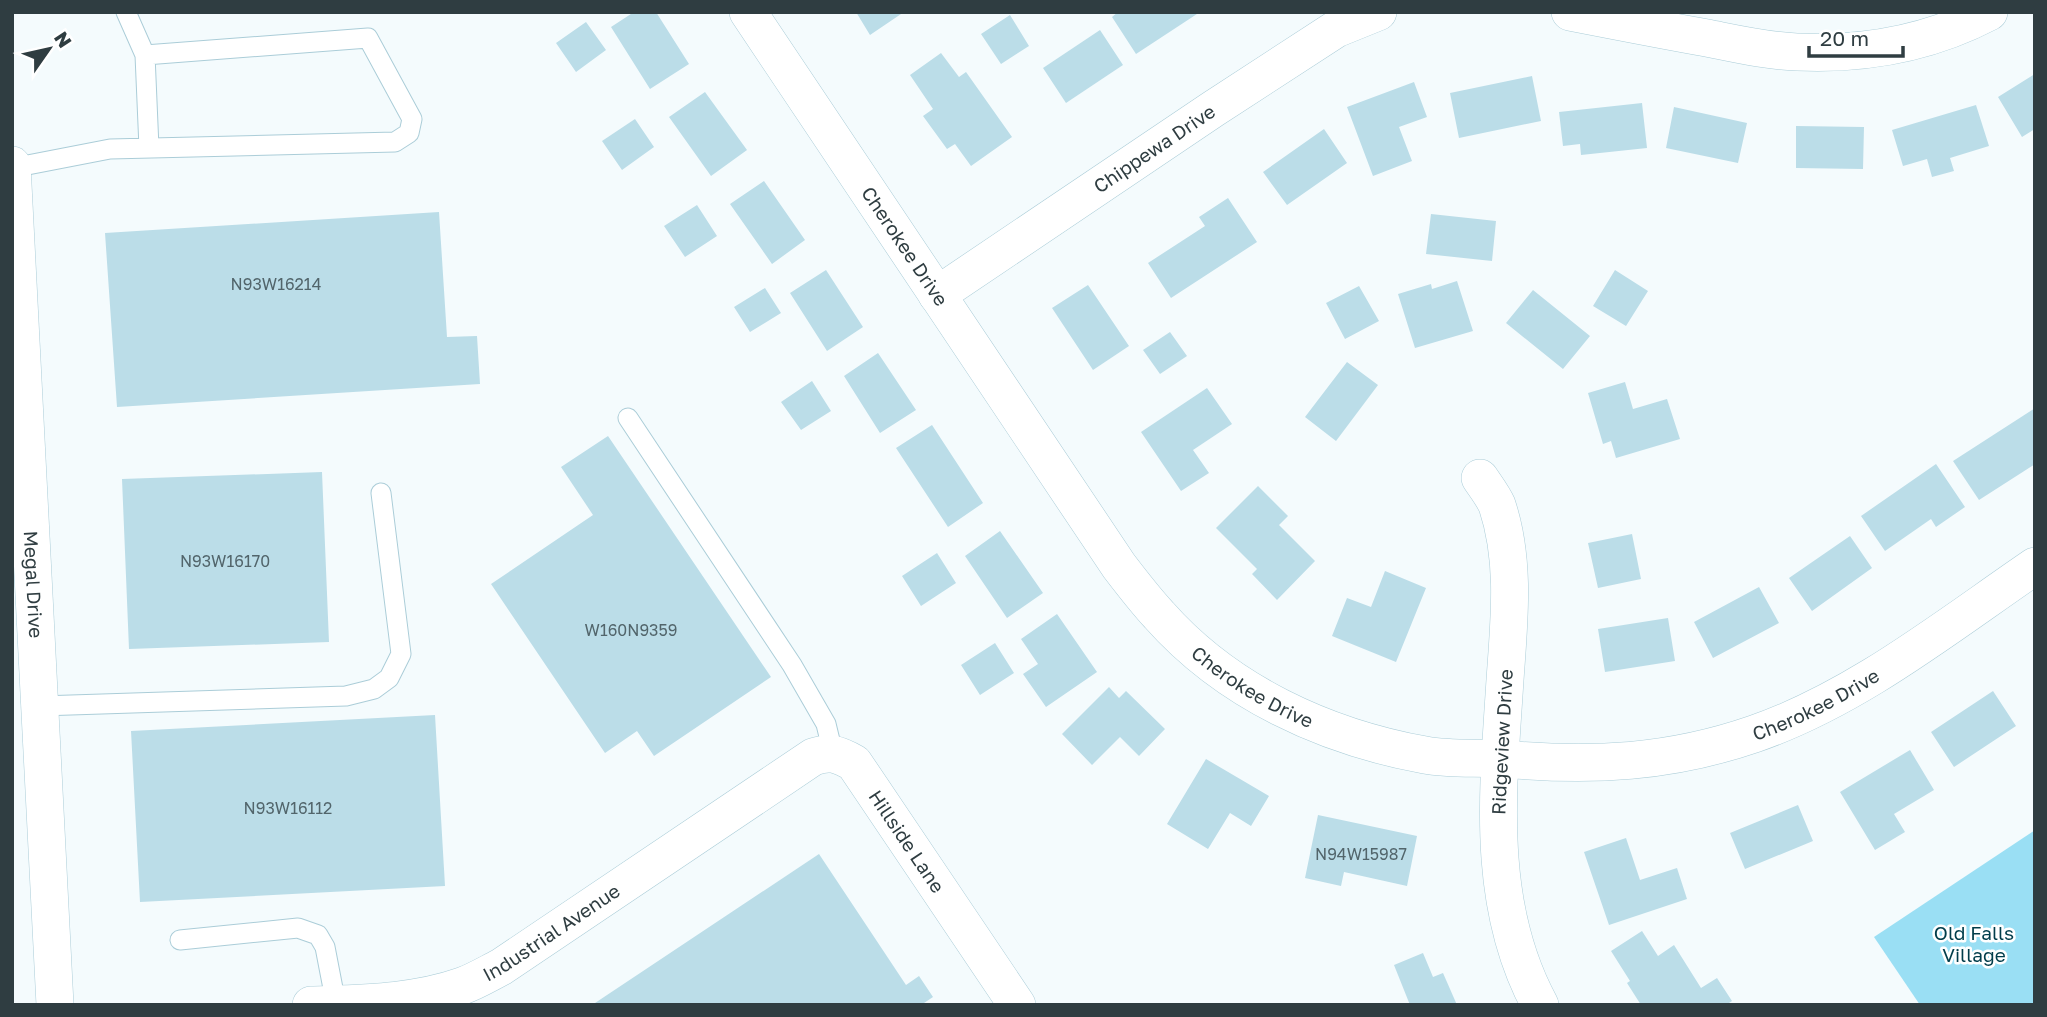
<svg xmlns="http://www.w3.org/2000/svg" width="2047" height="1017" viewBox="0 0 2047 1017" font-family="'Golos Text',sans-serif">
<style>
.green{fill:#9adff4}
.building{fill:#bbdde8}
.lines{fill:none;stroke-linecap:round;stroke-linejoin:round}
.lane-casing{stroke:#abcdd8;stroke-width:21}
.street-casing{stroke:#abcdd8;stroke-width:38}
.lane{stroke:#fff;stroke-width:19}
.street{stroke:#fff;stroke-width:37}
.labels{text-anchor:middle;stroke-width:5;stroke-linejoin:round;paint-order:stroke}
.number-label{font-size:16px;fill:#52656b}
.street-label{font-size:19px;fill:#2f3d41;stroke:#fff}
.park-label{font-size:19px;fill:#013d4b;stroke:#fff}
</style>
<rect width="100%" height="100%" fill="#f4fbfd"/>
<path class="green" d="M 2035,830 L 2035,1005 L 1920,1005 L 1874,937 Z"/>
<path class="building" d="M 634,12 L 656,12 L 689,64 L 650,89 L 611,27 Z
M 856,12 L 904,12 L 870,35 Z
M 1118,12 L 1200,12 L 1136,54 L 1112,17 Z
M 1010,15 L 1029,46 L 1001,64 L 981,34 Z
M 586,22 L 606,50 L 576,72 L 556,43 Z
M 1100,30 L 1123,65 L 1066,103 L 1043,68 Z
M 941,53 L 959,77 L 966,72 L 1012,137 L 971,166 L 955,144 L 947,149 L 923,116 L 933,109 L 910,75 Z
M 2035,74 L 2035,129 L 2022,137 L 1998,97 Z
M 1532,76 L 1541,121 L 1459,138 L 1450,93 Z
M 1414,82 L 1427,117 L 1399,127 L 1412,161 L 1373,176 L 1347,107 Z
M 705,92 L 747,150 L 711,176 L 669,117 Z
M 1642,103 L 1647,148 L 1581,155 L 1580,144 L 1563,146 L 1559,112 Z
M 1976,105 L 1989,146 L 1950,158 L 1954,171 L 1932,177 L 1927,159 L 1903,166 L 1892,130 Z
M 1674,107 L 1747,123 L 1738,163 L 1666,148 Z
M 635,119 L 654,147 L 622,170 L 602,141 Z
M 1796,126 L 1864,127 L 1863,169 L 1796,168 Z
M 1324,129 L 1347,163 L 1287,205 L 1263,172 Z
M 764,181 L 805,240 L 772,264 L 730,204 Z
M 1228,198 L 1257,242 L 1171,298 L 1148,263 L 1205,226 L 1199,217 Z
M 697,205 L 717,236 L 685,257 L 664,226 Z
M 439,212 L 447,337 L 477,336 L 480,384 L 117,407 L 105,233 Z
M 1431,214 L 1496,221 L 1492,261 L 1426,254 Z
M 826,270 L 863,327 L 827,351 L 790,293 Z
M 1615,270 L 1648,291 L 1626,326 L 1593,306 Z
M 1457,281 L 1473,331 L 1415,348 L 1398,294 L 1431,284 L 1432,289 Z
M 1088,285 L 1129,346 L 1093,370 L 1052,308 Z
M 1359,286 L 1379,321 L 1345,339 L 1326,303 Z
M 765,288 L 781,313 L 750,332 L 734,307 Z
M 1533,290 L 1590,336 L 1563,369 L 1506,323 Z
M 1170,332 L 1187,356 L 1160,374 L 1143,350 Z
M 878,353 L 916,410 L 880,433 L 844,376 Z
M 1347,362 L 1378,385 L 1336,441 L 1305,417 Z
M 812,381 L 831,411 L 801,430 L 781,402 Z
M 1625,382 L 1633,409 L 1667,399 L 1680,439 L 1616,458 L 1611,441 L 1603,444 L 1588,393 Z
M 1207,388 L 1232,424 L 1193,450 L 1209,473 L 1181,491 L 1141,432 Z
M 2035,408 L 2035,464 L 1979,500 L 1953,461 Z
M 932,425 L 983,503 L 948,527 L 896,448 Z
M 608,436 L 771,677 L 654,756 L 637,731 L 605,753 L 491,584 L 593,515 L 561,467 Z
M 1936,464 L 1965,507 L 1936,527 L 1931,519 L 1885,551 L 1861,516 Z
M 322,472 L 329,642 L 129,649 L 122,479 Z
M 1258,486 L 1288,516 L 1279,525 L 1315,561 L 1277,600 L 1252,574 L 1257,569 L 1216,528 Z
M 1000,531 L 1043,593 L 1007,618 L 965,556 Z
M 1632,534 L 1641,579 L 1598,588 L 1588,543 Z
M 1850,536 L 1872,568 L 1812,611 L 1789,578 Z
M 937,553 L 956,583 L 921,606 L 902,576 Z
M 1385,571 L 1426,588 L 1396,662 L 1332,636 L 1347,598 L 1371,607 Z
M 1759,587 L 1779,623 L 1713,658 L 1694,622 Z
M 1057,614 L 1097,672 L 1046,707 L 1023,674 L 1038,664 L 1021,639 Z
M 1668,618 L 1675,661 L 1605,672 L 1598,629 Z
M 995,643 L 1014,673 L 980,695 L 961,665 Z
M 1109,687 L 1119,698 L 1126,691 L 1165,729 L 1139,756 L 1120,737 L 1092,765 L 1062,734 Z
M 1993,691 L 2016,726 L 1954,767 L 1931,732 Z
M 435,715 L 445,886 L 140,902 L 131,731 Z
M 1910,750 L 1934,790 L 1894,814 L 1905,832 L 1875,850 L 1840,792 Z
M 1206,759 L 1269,796 L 1251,826 L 1230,813 L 1208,849 L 1167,824 Z
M 1798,805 L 1813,841 L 1745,869 L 1730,833 Z
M 1318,815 L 1417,836 L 1407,886 L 1344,872 L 1341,886 L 1305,878 Z
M 1626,838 L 1640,880 L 1677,868 L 1687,899 L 1609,925 L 1584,852 Z
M 819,854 L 906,985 L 919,976 L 933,997 L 921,1005 L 592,1005 Z
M 1642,931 L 1658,956 L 1674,945 L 1701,988 L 1717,978 L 1732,1001 L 1726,1005 L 1641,1005 L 1627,983 L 1630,981 L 1611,951 Z
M 1423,953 L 1433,977 L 1443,973 L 1457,1005 L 1410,1005 L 1394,965 Z"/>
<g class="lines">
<defs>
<path id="lane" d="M 145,55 L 149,148
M 12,168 L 110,149 L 395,142 L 409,133 L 412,119 L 368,38 L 145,55 L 126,12
M 628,418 L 792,665 L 826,724 L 833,753
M 40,706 L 346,696 L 374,689 L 389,678 L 401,654 L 381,493
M 180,940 L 298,928 L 318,935 L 325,947 L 336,1004"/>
<g id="street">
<path id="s1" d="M 748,12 L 1119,566 C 1132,583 1145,600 1159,615 C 1227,692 1325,737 1425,755 C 1451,760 1478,757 1504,759 C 1592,767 1670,763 1754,734 C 1856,699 1947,626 2035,566"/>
<path d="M 1570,12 C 1616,21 1662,30 1707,38 C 1737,44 1767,51 1797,52 C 1863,55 1930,43 1989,12"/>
<path id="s2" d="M 12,165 L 55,1005"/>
<path id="s3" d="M 937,295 L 1213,109 L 1336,29 L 1378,12"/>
<path d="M 1480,478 C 1486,487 1493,496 1497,505 C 1516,562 1509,622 1505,680 C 1498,790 1485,904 1540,1005"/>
<path id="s4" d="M 311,1005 C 361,1003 414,1003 462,986 C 476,981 489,973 501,967 L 813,757 C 830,751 838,754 854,763 L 1017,1005"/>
</g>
</defs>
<use href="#lane" class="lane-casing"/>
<use href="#street" class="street-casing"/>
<use href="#lane" class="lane"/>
<use href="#street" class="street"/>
</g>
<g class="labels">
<g class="number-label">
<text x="276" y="290">N93W16214</text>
<text x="225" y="567">N93W16170</text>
<text x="631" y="636">W160N9359</text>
<text x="288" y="814">N93W16112</text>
<text x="1361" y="860">N94W15987</text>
</g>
<g class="street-label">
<text dy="7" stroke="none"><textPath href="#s3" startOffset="262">Chippewa Drive</textPath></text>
<text dy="7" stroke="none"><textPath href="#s1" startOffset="282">Cherokee Drive</textPath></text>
<text dy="7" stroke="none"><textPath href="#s2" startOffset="420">Megal Drive</textPath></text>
<text dy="7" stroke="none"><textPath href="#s1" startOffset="849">Cherokee Drive</textPath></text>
<text dy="7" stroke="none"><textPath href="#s1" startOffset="1437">Cherokee Drive</textPath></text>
<text transform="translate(1502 742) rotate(-87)" y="7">Ridgeview Drive</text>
<text dy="7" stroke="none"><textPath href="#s4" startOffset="710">Hillside Lane</textPath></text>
<text dy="7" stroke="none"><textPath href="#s4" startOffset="257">Industrial Avenue</textPath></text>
</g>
<g class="park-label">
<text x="1974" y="940">Old Falls<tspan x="1974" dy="22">Village</tspan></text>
</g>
</g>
<rect width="2047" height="1017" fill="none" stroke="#2f3d41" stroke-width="28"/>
<g transform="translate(49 49) rotate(56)" stroke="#ffffff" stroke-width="5" paint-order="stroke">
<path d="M0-5L12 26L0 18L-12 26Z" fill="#2f3d41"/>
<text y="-10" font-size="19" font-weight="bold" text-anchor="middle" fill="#2f3d41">N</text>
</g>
<path d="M1809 46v10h94v-10" fill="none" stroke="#2f3d41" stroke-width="3.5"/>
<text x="1820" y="46" font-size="21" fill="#2f3d41" stroke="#ffffff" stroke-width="5" paint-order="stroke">20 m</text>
</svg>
